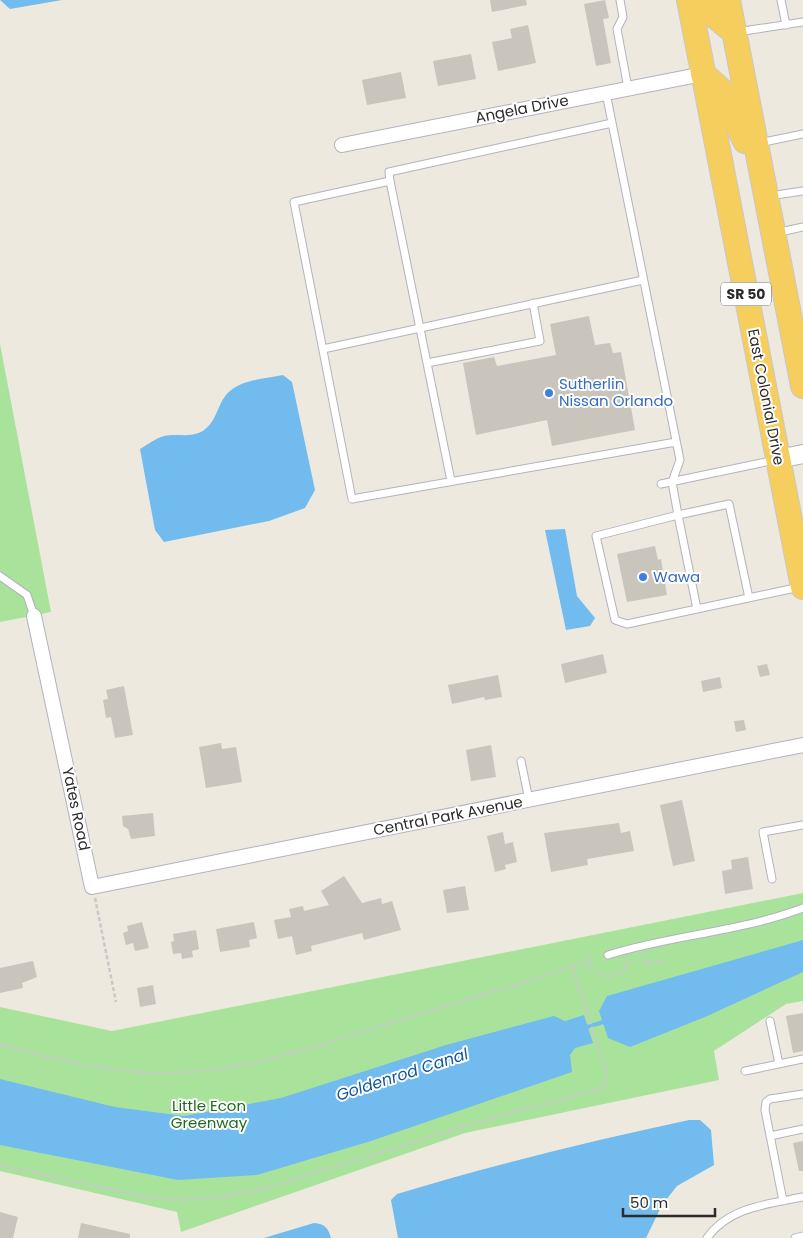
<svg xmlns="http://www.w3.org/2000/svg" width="803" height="1238" viewBox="0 0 803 1238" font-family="Poppins,sans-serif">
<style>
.green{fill:#a9e39b}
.water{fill:#72bbee}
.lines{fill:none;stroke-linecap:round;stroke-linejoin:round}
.stream{stroke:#72bbee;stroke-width:4}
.building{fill:#c9c5bd}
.service-casing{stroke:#b2b2bf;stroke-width:9}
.minor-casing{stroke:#b2b2bf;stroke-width:16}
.tertiary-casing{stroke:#b2b2bf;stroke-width:20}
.trunk-casing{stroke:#c8c8c8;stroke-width:26}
.path{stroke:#c8c8c8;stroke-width:2.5;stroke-dasharray:4 2.5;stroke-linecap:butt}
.service{stroke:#fff;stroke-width:7}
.minor{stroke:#fff;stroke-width:14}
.tertiary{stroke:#fff;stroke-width:18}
.trunk{stroke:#f6ce5e;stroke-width:24}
.shop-dot{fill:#3f7fe0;stroke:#fff;stroke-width:2}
.labels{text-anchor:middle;stroke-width:4;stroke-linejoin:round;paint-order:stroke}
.shield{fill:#fff;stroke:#6b6b6b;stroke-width:1}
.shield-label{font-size:14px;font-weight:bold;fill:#2c2c2c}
.street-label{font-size:15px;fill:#2c2c2c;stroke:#fff}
.shop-label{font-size:15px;fill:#366cbe;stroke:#fff;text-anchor:start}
.park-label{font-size:15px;fill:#20691b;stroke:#fff}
.water-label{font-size:16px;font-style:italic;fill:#0f579c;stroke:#fff}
</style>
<rect width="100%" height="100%" fill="#ede9de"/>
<path class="green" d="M 0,344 L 51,612 L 0,622 Z
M 803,893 L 803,1001 L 786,1004 L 714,1051 L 719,1080 L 465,1133 L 181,1232 L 177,1212 L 0,1171 L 0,1007 L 112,1031 Z"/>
<path class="water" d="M 0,0 L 62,0 L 10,9 Z
M 283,375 L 292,382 L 315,490 L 305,508 L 269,521 L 164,542 L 155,530 L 140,449 C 147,445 156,438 164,436 C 176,433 189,438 201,432 C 216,424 217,406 226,395 C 239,379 265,379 283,375 Z
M 565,529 L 577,596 L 595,618 L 590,626 L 566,630 L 545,530 Z
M 803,940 L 803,972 L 705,1017 L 630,1047 L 608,1038 L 599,1011 L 607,996 Z
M 584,1015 L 593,1043 L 575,1048 L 570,1055 L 572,1072 L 371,1141 L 257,1175 L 178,1180 L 0,1145 L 0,1079 L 115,1107 L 184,1116 L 281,1098 L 446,1045 L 554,1016 L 565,1021 Z
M 689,1120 L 700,1120 L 711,1130 L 714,1165 L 677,1186 L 662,1205 L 646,1238 L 398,1238 L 391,1200 L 397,1194 C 493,1165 591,1141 689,1120 Z
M 314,1223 C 325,1224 328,1228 331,1238 L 264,1238 Z"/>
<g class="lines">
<path class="stream" d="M 584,1028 L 606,1021"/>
</g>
<path class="building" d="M 490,0 L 526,0 L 527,5 L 492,12 Z
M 605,0 L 609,18 L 603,19 L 611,63 L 596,66 L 584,4 Z
M 528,25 L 536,63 L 498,71 L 492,42 L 512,38 L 510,29 Z
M 471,54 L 476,79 L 438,86 L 433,61 Z
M 401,72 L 406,98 L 367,105 L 362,80 Z
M 589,316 L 595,345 L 610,343 L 613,353 L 621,352 L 635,430 L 552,446 L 547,420 L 476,435 L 463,363 L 494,357 L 497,366 L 556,355 L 550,324 Z
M 655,546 L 658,560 L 661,559 L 667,595 L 627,602 L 617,554 Z
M 603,654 L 607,673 L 565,683 L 561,664 Z
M 767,664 L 770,675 L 760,677 L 757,666 Z
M 498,675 L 502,697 L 485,700 L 484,697 L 452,704 L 448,685 Z
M 720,677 L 722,688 L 703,692 L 701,681 Z
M 124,686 L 133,735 L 115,738 L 111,717 L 106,718 L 103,700 L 108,699 L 106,690 Z
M 744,720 L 746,730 L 736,732 L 734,721 Z
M 221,743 L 222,749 L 236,747 L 242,782 L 206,788 L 199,747 Z
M 491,745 L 496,777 L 471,781 L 466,750 Z
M 682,800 L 695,861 L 673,866 L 660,805 Z
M 153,813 L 155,836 L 131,839 L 128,829 L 123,826 L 122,816 Z
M 619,823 L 621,833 L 630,831 L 634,851 L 587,859 L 588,865 L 551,872 L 544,833 Z
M 503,832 L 505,844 L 513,842 L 517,862 L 505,865 L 506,869 L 495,872 L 487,836 Z
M 748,857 L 753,889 L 725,894 L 722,871 L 732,869 L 731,860 Z
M 344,876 L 362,903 L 381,898 L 382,904 L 392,901 L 401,930 L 364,940 L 362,933 L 311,946 L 312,951 L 296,955 L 292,936 L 278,939 L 274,920 L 291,917 L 289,909 L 303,906 L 304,911 L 329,905 L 321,891 Z
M 465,886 L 469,910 L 447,913 L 443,890 Z
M 142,922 L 149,948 L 135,951 L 133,943 L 126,945 L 123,933 L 128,931 L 127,926 Z
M 254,922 L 257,938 L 249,940 L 250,947 L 220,952 L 216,929 Z
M 196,930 L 199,949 L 192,951 L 193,957 L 182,959 L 181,953 L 173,954 L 171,942 L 174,941 L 173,934 Z
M 33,961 L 37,977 L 22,983 L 23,988 L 0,993 L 0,968 Z
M 153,985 L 156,1004 L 140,1007 L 137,988 Z
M 803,1013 L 803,1051 L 793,1053 L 786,1016 Z
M 803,1141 L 803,1171 L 799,1171 L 793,1143 Z
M 0,1212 L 18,1217 L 13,1238 L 0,1238 Z
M 81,1223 L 130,1234 L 130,1238 L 78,1238 Z"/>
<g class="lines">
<defs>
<path id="service" d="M 620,0 L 623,17 L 617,29 L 628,88
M 781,0 L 786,25
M 737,32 L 803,22
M 606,93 L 680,460 L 672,482 L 678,515 L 596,536 L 615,620 L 627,624 L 800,587
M 612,123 L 389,172 L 390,181 L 294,202 L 352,499 L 676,442
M 759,143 L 803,134
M 390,181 L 451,481
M 769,196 L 803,191
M 776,233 L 803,227
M 323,349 L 643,280
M 427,363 L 540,341 L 533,303
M 661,484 L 775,460
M 0,576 L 27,595 L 34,616
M 697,609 L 678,515 L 729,504 L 749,598
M 521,761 L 529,800
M 772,879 L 763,832 L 803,825
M 608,955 C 671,935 740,932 803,908
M 770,1021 L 779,1064
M 745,1071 L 803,1059
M 770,1136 L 803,1129
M 783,1201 L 765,1110 L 766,1102 L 770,1099 L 803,1094
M 707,1238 C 729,1207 768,1204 803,1197
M 795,1238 L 803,1236"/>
<path id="minor" d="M 342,145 L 703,74
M 34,616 L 92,887 L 803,745"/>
<path id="tertiary" d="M 778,459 L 803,454"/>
<path id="trunk" d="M 689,0 L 803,587
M 706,0 L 716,17 L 734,32
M 728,0 L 803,386
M 703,74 L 722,91 L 745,141"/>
</defs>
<use href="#service" class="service-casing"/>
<use href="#minor" class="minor-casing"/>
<use href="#tertiary" class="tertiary-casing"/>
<use href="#trunk" class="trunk-casing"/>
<path class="path" d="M 95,898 L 116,1002
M 644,954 L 647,964 L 664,960
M 587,955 L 590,968 L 606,977 L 622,973 L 631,959
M 0,1045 C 50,1057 100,1071 152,1073 C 236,1075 310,1048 388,1024 C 455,1003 522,984 588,962
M 0,1165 L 150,1198 L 184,1200 L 220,1197 L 274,1186 L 468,1125 L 599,1089 L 607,1082 L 607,1073 L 572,967"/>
<use href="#service" class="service"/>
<use href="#minor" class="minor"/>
<use href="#tertiary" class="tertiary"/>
<use href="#trunk" class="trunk"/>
</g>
<g class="shop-dot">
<circle cx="549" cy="393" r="5"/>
<circle cx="643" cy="577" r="5"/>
</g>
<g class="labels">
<rect class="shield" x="721" y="282.5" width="50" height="23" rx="4"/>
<g class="shield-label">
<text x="746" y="299">SR 50</text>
</g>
<g class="street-label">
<text transform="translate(522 109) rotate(-11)" y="5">Angela Drive</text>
<text transform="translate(766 397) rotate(79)" y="5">East Colonial Drive</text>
<text transform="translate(76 809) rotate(78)" y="5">Yates Road</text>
<text transform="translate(448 816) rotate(-11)" y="5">Central Park Avenue</text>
</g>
<g class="shop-label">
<text x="559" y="389">Sutherlin<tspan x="559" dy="17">Nissan Orlando</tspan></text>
<text x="653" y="582">Wawa</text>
</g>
<g class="park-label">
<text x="209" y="1111">Little Econ<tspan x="209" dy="17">Greenway</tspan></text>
</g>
<g class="water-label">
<text transform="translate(402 1074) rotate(-18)" y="6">Goldenrod Canal</text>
</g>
</g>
<path d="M623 1208v8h92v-8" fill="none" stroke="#2c2c2c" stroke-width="2.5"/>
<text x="630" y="1208" font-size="15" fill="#2c2c2c" stroke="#ffffff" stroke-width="4" paint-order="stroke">50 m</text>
</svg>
